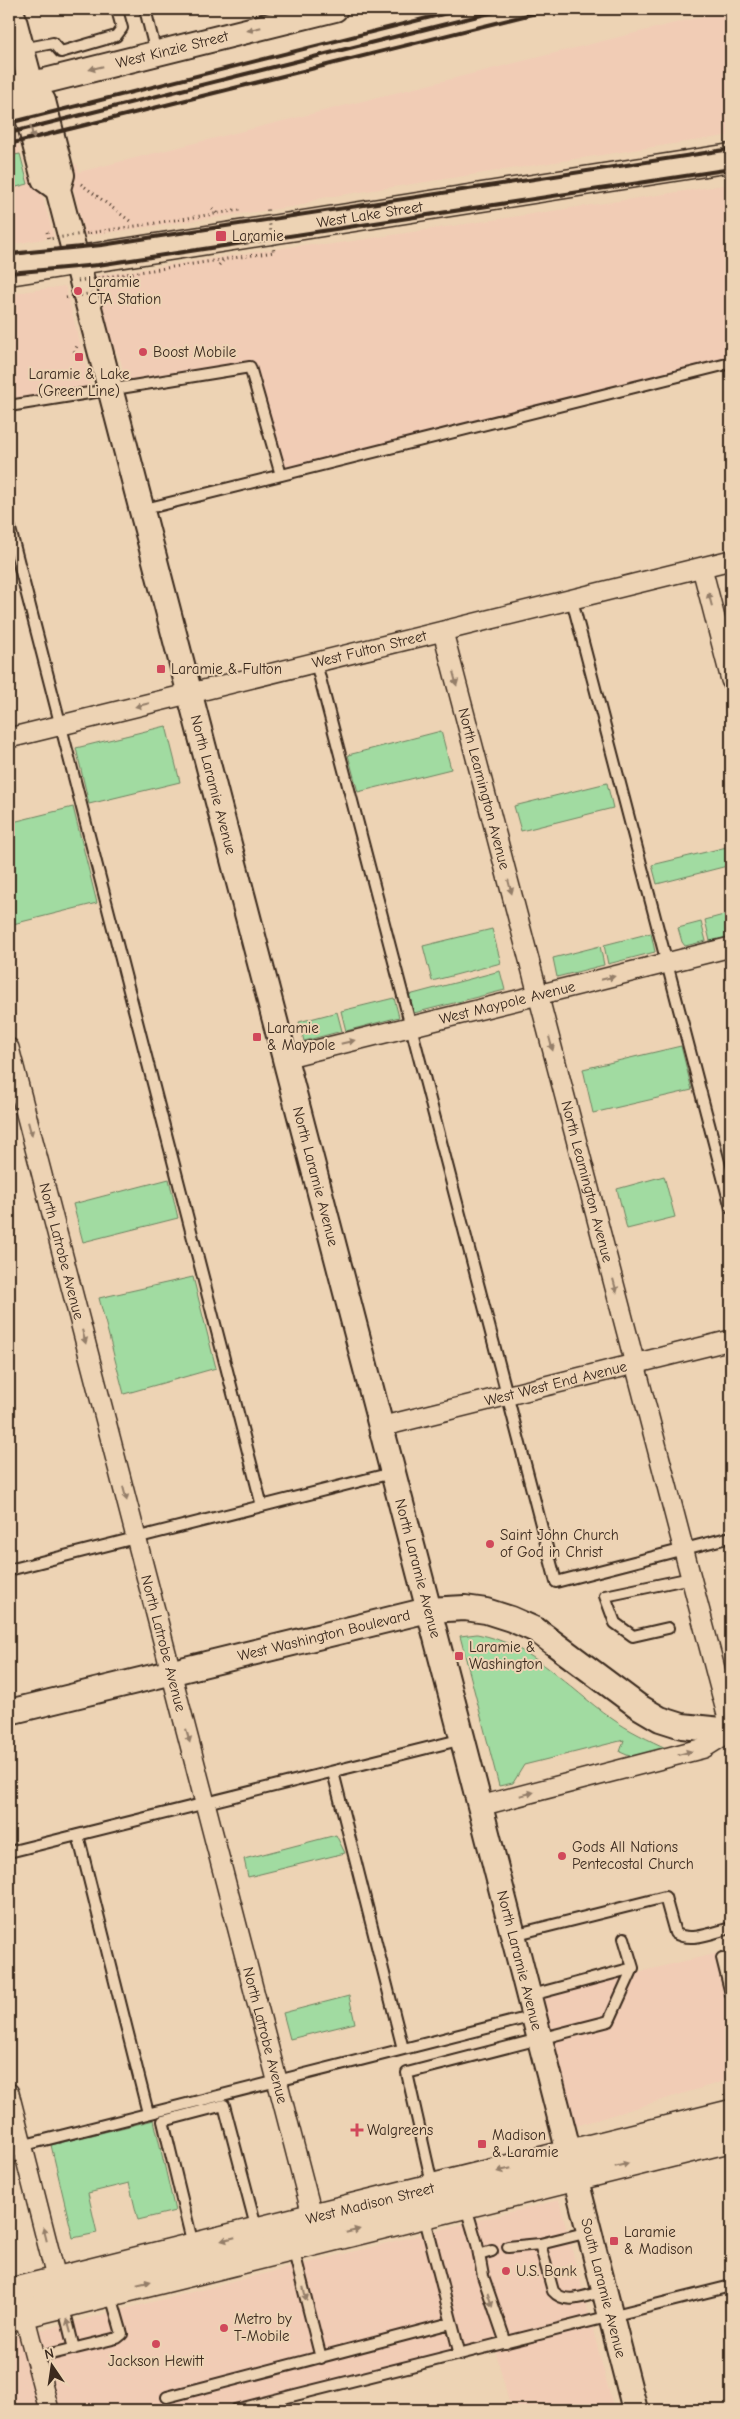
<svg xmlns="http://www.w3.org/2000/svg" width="740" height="2419" viewBox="0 0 740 2419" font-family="'Comic Neue',sans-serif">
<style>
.built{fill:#f1ccb5}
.green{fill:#a1dba1;stroke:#6e8260}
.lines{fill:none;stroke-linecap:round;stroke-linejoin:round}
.service-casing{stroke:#3b2a1e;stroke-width:14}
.minor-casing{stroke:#3b2a1e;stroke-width:22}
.tertiary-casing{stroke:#3b2a1e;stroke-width:28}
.secondary-casing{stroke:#3b2a1e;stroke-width:31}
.path{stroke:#3b2a1e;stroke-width:3;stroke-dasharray:1 4;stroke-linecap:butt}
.service{stroke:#edd3b4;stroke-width:10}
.minor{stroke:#edd3b4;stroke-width:19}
.tertiary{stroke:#edd3b4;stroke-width:24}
.secondary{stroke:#edd3b4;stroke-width:28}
.rail{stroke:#3b2a1e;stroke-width:4}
.path-bridge{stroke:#3b2a1e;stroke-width:3;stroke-dasharray:1 4;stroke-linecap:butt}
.oneway{fill:#947e69}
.poi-dot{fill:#d1495b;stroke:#edd3b4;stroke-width:2}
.labels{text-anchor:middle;stroke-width:4;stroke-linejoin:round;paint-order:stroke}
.street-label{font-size:15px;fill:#3b2a1e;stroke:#edd3b4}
.poi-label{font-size:15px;fill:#3b2a1e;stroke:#edd3b4;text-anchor:start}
</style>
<rect width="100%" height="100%" fill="#edd3b4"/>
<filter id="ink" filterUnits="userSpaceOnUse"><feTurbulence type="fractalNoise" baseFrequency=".02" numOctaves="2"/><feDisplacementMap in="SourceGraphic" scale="10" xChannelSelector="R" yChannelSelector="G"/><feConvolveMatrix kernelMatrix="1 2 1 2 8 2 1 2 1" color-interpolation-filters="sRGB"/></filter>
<g filter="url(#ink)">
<path class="built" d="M 731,9 L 731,135 L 321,198 L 298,206 L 85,236 L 68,167 L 77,164 L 79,172 Z
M 9,110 L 26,177 L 36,174 L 54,237 L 9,245 Z
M 731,184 L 731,363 L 281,475 L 250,367 L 127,387 L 120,358 L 100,322 L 90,277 L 310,244 L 326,245 Z
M 65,286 L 93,393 L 9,406 L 9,294 Z
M 731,1950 L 731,2079 L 576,2126 L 526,1999 Z
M 559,2200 L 614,2410 L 511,2410 L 495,2349 L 243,2410 L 9,2410 L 9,2338 Z"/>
<path class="green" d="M 20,154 L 28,184 L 9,189 L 9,156 Z
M 166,726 L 180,782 L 89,804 L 76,748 Z
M 441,731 L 451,769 L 358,792 L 348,755 Z
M 607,783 L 613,808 L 521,831 L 514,806 Z
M 73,807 L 97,903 L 9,925 L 9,823 Z
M 731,846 L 731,865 L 657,884 L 652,865 Z
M 731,913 L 731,936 L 710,941 L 705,920 Z
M 701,922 L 706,941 L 685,946 L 682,942 L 678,928 Z
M 492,929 L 501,963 L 432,981 L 423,946 Z
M 651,933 L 655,952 L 608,964 L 604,945 Z
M 600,946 L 604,965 L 557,977 L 553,958 Z
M 500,971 L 505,990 L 414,1013 L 409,995 Z
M 394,998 L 399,1017 L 346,1031 L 341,1011 Z
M 337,1012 L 342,1031 L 304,1041 L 299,1022 Z
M 681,1046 L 692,1090 L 593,1113 L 583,1069 Z
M 664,1176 L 675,1217 L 627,1229 L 617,1189 Z
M 169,1179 L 178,1218 L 83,1242 L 73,1204 Z
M 193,1277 L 216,1368 L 124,1394 L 99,1298 Z
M 477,1634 C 532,1644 567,1687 611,1718 C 629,1731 649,1740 668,1749 L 634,1758 L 620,1752 L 624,1740 L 524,1765 L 513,1783 L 499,1786 L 460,1636 Z
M 336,1835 L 345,1853 L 248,1877 L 244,1859 Z
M 349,1996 L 355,2023 L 290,2039 L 283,2013 Z
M 154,2120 L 175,2211 L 138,2220 L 129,2183 L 88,2193 L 97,2233 L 73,2238 L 51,2145 Z"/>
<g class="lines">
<defs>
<path id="service" d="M 145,9 L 156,53
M 22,49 L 53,43 L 61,52 L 116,36 L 122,28 L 117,10
M 9,406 L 250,367 L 281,475
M 141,510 L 731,363
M 9,525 L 262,1506
M 572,600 L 731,1208
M 316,663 L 556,1582 L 731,1537
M 9,1570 L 392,1473
M 668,1628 L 633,1636 L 615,1623 L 605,1596 L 691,1578
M 333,1772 L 403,2049
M 78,1835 L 148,2113
M 9,1852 L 463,1739
M 513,1935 L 665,1897 L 675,1933 C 691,1943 714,1932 731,1928
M 624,1938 L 633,1968
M 722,1958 L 731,1994
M 9,2149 L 534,2016
M 433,2188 L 407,2073 L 609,2021 L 633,1968 L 528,1996
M 465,2204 L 477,2244 L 483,2276 L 506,2343
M 424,2215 L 460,2355
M 540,2244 L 553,2291 C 566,2306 587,2295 604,2291
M 193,2245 L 163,2121 L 224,2105 L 257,2230
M 508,2247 L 540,2244 L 589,2232
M 293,2248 L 321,2358
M 479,2255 L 492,2251
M 63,2304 L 74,2349
M 35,2358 L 117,2338 L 122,2334 L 110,2292
M 167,2397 L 451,2323
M 235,2410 L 731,2286"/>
<g id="minor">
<path d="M 702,568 L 731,680"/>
<path id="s1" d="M 443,632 L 731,1730"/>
<path id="s2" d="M 9,738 L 731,560"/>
<path id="s3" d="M 9,1048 L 316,2230"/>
<path id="s4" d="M 284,1058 L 731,947"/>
<path id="s5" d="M 380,1427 L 731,1340"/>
<path d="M 480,1806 L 704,1748 L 731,1731"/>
<path d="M 9,2093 L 60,2293"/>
<path d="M 21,2303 L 49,2410"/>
</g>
<g id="tertiary">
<path id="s6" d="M 11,9 L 31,84 L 43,101 L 62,175 L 58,189 L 480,1806 L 635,2410"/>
<path d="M 31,84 L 25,106 L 44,179 L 58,189"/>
<path id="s7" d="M 9,90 L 335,9"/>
<path id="s8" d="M 9,1712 L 428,1610 L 465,1608 L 486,1611 L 511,1619 L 536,1630 L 638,1706 L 660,1719 L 682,1726 L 731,1731"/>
</g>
<g id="secondary">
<path id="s9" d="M 9,271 L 731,158"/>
<path id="s10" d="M 9,2293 L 731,2114"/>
<path d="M 9,2317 L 731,2138"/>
</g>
</defs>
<use href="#service" class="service-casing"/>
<use href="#minor" class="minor-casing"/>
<use href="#tertiary" class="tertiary-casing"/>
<use href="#secondary" class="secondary-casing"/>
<path class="path" d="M 81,184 L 130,221
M 212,209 L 217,213
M 90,233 L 240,210
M 219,265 L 223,261
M 74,352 L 77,346"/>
<use href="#service" class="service"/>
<use href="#minor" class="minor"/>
<use href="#tertiary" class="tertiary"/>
<use href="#secondary" class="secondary"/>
<path class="rail" d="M 9,123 L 463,9
M 9,133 L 506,9
M 9,144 L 552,9
M 9,254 L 102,245 L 731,149
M 9,273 L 98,265 L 731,169"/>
<path class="path-bridge" d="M 47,232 L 49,239 L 90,233
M 78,281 L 274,252 L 267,206
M 66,298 L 93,293"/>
</g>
<defs><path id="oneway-solid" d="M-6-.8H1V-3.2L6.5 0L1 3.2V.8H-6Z" transform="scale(1.25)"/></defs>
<g class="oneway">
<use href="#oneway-solid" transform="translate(254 29) rotate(166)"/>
<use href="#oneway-solid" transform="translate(96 68) rotate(166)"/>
<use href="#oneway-solid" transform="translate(32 132) rotate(76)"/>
<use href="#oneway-solid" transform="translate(710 599) rotate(-105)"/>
<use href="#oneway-solid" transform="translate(455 679) rotate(75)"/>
<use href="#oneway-solid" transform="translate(142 705) rotate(166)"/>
<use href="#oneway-solid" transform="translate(510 887) rotate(75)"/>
<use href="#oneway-solid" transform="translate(608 978) rotate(-14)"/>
<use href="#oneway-solid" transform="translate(348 1042) rotate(-14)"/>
<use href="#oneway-solid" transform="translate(551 1044) rotate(75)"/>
<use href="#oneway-solid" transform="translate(30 1129) rotate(75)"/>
<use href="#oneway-solid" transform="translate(615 1286) rotate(75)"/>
<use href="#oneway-solid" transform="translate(84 1337) rotate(75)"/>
<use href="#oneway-solid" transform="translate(125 1494) rotate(75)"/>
<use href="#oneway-solid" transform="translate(188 1736) rotate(75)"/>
<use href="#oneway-solid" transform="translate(685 1753) rotate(-15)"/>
<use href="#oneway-solid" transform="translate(527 1794) rotate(-14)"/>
<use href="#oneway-solid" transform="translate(622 2165) rotate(-14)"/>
<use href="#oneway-solid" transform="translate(504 2170) rotate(166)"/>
<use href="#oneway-solid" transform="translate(353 2231) rotate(-14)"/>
<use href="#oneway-solid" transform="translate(45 2234) rotate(-104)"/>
<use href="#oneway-solid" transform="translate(228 2239) rotate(166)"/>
<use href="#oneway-solid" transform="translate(144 2283) rotate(-14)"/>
<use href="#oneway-solid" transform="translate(305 2294) rotate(76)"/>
<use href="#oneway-solid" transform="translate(490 2300) rotate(70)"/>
<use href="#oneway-solid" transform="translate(69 2326) rotate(-105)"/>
</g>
</g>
<g class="poi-dot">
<rect x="215" y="230" width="12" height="12" rx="2.5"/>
<circle cx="78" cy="291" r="5"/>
<circle cx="143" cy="352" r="5"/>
<rect x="74" y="352" width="10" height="10" rx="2.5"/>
<rect x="156" y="664" width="10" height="10" rx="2.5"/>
<rect x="252" y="1032" width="10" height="10" rx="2.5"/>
<circle cx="490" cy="1544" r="5"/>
<rect x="454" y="1651" width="10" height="10" rx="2.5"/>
<circle cx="562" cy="1856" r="5"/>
<path d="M354.5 2122.5h5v5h5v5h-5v5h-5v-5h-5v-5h5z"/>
<rect x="477" y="2139" width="10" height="10" rx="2.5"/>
<rect x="609" y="2236" width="10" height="10" rx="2.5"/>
<circle cx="506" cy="2271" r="5"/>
<circle cx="224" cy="2328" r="5"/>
<circle cx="156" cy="2344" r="5"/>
</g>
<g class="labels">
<g class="street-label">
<text dy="5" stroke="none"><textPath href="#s7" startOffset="168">West Kinzie Street</textPath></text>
<text dy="5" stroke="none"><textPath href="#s9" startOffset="365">West Lake Street</textPath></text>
<text dy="5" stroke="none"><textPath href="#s2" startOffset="371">West Fulton Street</textPath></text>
<text dy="5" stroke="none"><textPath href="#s6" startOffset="805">North Laramie Avenue</textPath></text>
<text dy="5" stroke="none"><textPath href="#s1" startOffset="162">North Leamington Avenue</textPath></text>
<text dy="5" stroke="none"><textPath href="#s4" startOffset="230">West Maypole Avenue</textPath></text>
<text dy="5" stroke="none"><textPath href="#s6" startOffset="1210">North Laramie Avenue</textPath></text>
<text dy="5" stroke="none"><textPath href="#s1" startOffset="568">North Leamington Avenue</textPath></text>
<text dy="5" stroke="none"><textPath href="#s3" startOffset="210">North Latrobe Avenue</textPath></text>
<text dy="5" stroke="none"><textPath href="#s5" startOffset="181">West West End Avenue</textPath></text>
<text dy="5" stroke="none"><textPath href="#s6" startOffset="1615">North Laramie Avenue</textPath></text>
<text dy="5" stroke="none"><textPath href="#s8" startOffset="324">West Washington Boulevard</textPath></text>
<text dy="5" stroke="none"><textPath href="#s3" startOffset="615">North Latrobe Avenue</textPath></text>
<text dy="5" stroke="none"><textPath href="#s6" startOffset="2020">North Laramie Avenue</textPath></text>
<text dy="5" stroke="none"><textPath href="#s3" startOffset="1020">North Latrobe Avenue</textPath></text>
<text dy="5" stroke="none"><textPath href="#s10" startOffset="372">West Madison Street</textPath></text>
<text dy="5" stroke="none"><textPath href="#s6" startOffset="2358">South Laramie Avenue</textPath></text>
</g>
<g class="poi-label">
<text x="232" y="241">Laramie</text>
<text x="88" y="287">Laramie<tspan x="88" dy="17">CTA Station</tspan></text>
<text x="153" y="357">Boost Mobile</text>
<text x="79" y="379" text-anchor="middle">Laramie &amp; Lake<tspan x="79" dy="17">(Green Line)</tspan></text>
<text x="171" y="674">Laramie &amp; Fulton</text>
<text x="267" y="1033">Laramie<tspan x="267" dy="17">&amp; Maypole</tspan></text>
<text x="500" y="1540">Saint John Church<tspan x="500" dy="17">of God in Christ</tspan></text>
<text x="469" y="1652">Laramie &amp;<tspan x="469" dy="17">Washington</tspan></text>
<text x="572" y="1852">Gods All Nations<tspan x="572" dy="17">Pentecostal Church</tspan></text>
<text x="367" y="2135">Walgreens</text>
<text x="492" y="2140">Madison<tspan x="492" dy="17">&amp; Laramie</tspan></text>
<text x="624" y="2237">Laramie<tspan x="624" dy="17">&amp; Madison</tspan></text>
<text x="516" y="2276">U.S. Bank</text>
<text x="234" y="2324">Metro by<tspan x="234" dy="17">T-Mobile</tspan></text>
<text x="156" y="2366" text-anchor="middle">Jackson Hewitt</text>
</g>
</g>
<rect width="740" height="2419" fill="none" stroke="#edd3b4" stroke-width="30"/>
<rect x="15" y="15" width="710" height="2389" fill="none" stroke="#3b2a1e" stroke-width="2" filter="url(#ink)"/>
<g transform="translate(52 2366) rotate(347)" stroke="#edd3b4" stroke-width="4" paint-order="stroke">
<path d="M0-4L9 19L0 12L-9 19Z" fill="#3b2a1e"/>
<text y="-8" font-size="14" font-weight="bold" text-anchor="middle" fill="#3b2a1e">N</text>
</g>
</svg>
